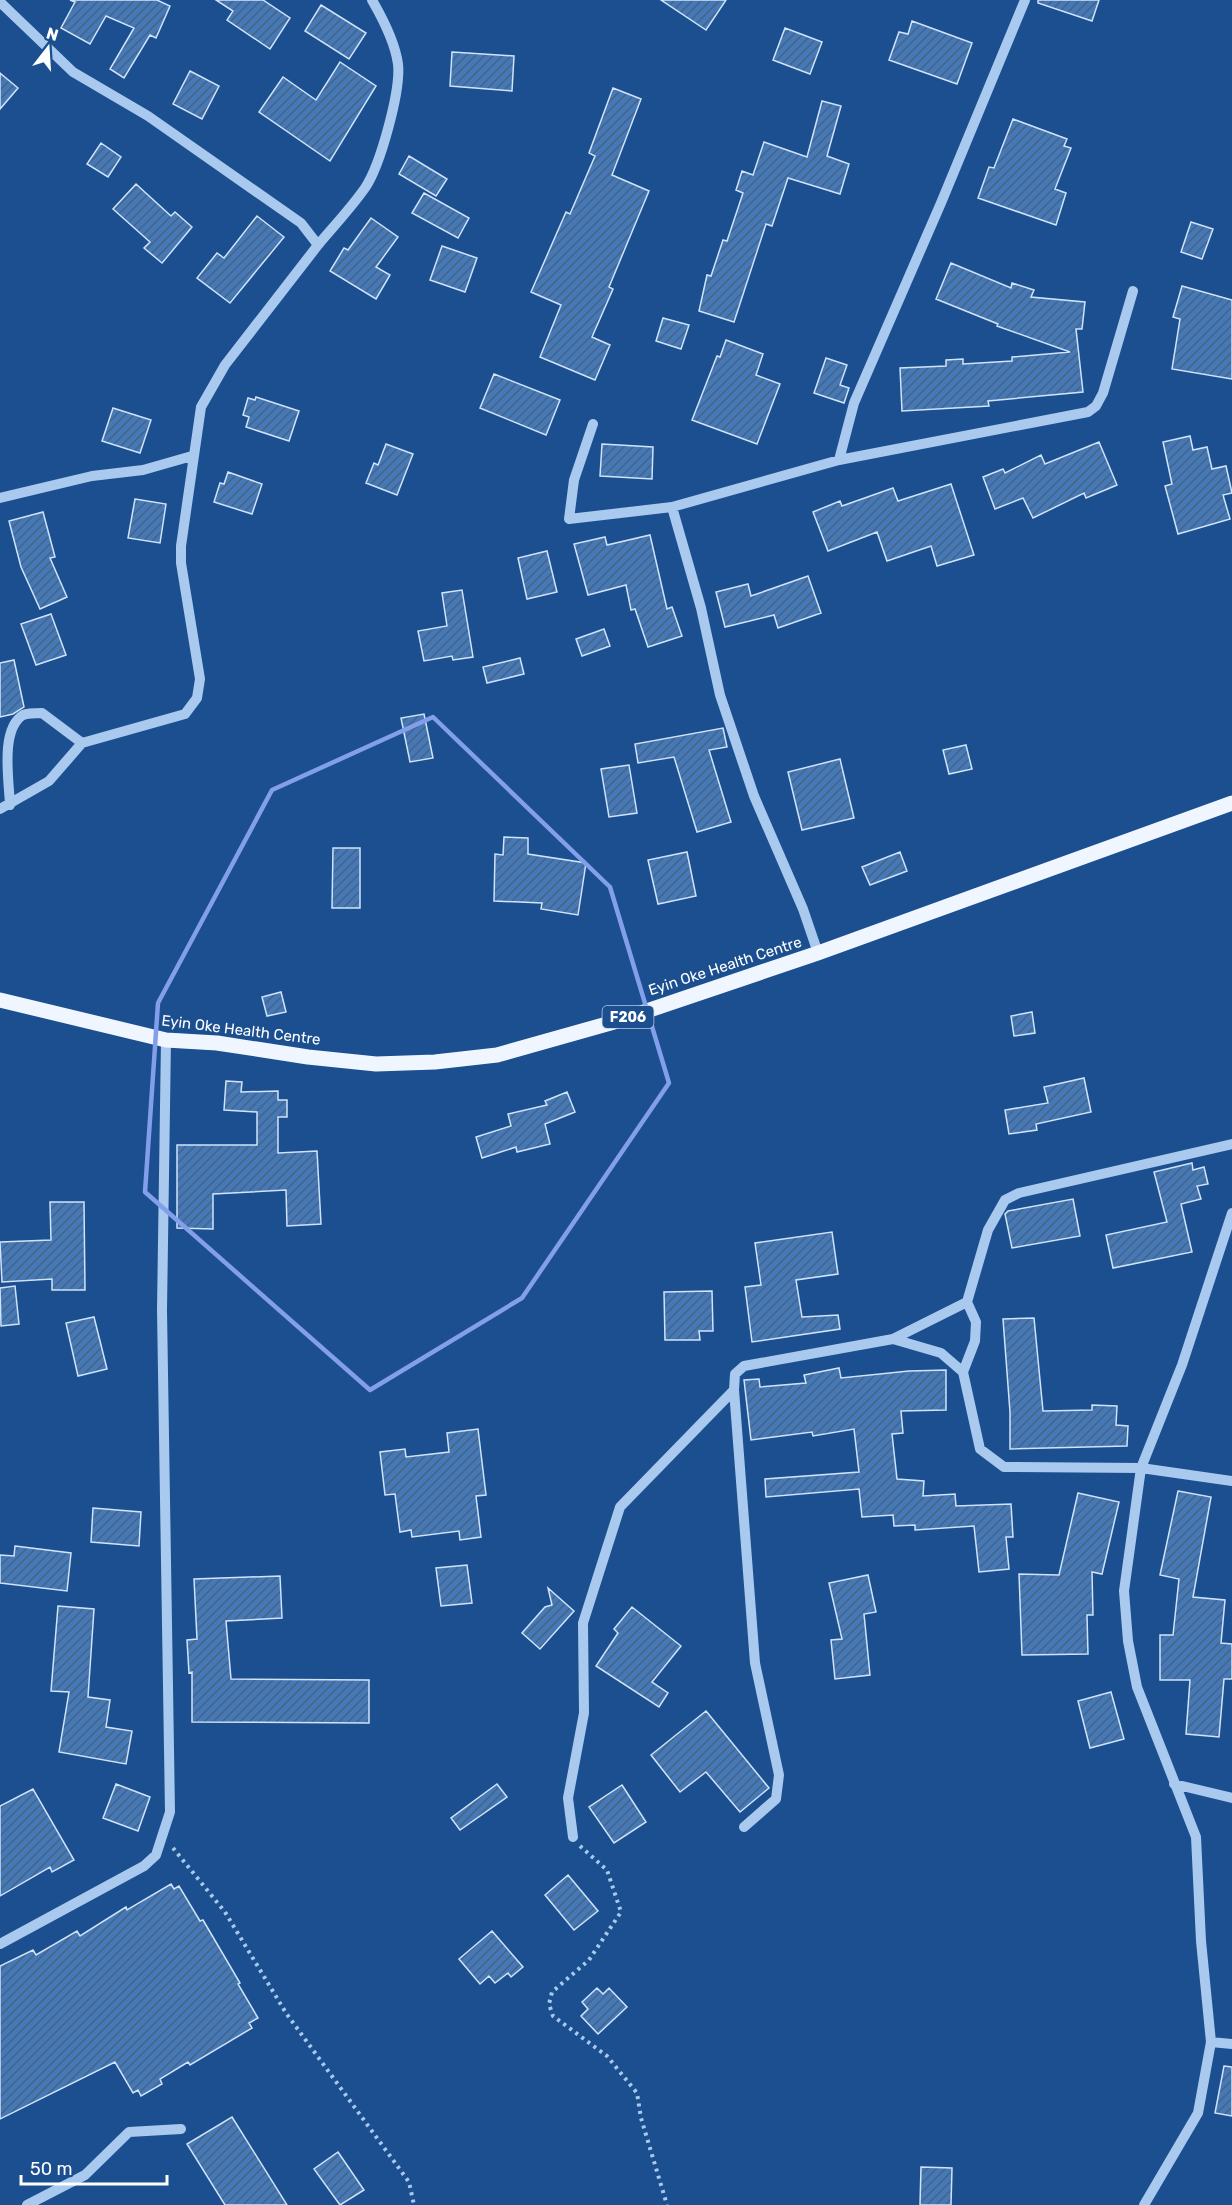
<svg xmlns="http://www.w3.org/2000/svg" width="1232" height="2205" viewBox="0 0 1232 2205" font-family="Rubik,sans-serif">
<style>
.building{fill:url(#building-hatch);stroke:#cfe3fa;stroke-width:1.5}
.lines{fill:none;stroke-linecap:round;stroke-linejoin:round}
.path{stroke:#a9c9ee;stroke-width:4;stroke-dasharray:3 4.5;stroke-linecap:butt}
.minor{stroke:#a9c9ee;stroke-width:10}
.major{stroke:#f0f6ff;stroke-width:15}
.marked{fill:none;stroke:#839eea;stroke-width:4.5;stroke-linejoin:round}
.labels{text-anchor:middle;stroke-width:4.5;stroke-linejoin:round;paint-order:stroke}
.shield{fill:#1b4f8f;stroke:#bbcadd;stroke-width:1.5}
.shield-label{font-size:14px;font-weight:bold;fill:#fff}
.street-label{font-size:15px;fill:#fff;stroke:#1b4f8f}
</style>
<defs>
<pattern id="building-hatch" width="6" height="6" patternUnits="userSpaceOnUse" patternTransform="scale(1.5)"><rect width="6" height="6" fill="#4478b7"/><path d="M-1 1l2-2M0 6l6-6M5 7l2-2" fill="none" stroke="#486282"/></pattern>
</defs>
<rect width="100%" height="100%" fill="#1b4f8f"/>
<path class="building" d="M 70,0 L 157,0 L 170,6 L 156,38 L 150,35 L 124,78 L 110,69 L 134,28 L 106,16 L 90,44 L 61,28 L 75,2 Z
M 216,0 L 263,0 L 290,18 L 270,49 L 227,20 L 233,11 Z
M 661,0 L 726,0 L 706,30 Z
M 1038,0 L 1099,0 L 1092,21 L 1038,3 Z
M 321,5 L 366,33 L 349,59 L 305,31 Z
M 912,21 L 972,43 L 957,84 L 889,60 L 899,32 L 908,34 Z
M 785,28 L 822,42 L 810,74 L 773,60 Z
M 452,52 L 514,56 L 512,91 L 450,86 Z
M 340,62 L 376,86 L 330,161 L 259,112 L 283,77 L 316,100 Z
M 190,71 L 219,86 L 202,119 L 173,104 Z
M 0,73 L 18,88 L 0,109 Z
M 613,88 L 641,99 L 612,175 L 649,191 L 609,287 L 613,289 L 592,337 L 610,345 L 595,380 L 540,357 L 561,305 L 531,292 L 566,212 L 570,214 L 595,156 L 589,153 Z
M 822,101 L 841,106 L 827,156 L 849,164 L 840,194 L 788,178 L 772,226 L 766,224 L 734,322 L 699,311 L 707,275 L 711,276 L 723,240 L 727,241 L 743,193 L 736,190 L 742,171 L 753,175 L 764,142 L 807,157 Z
M 1013,119 L 1067,139 L 1064,146 L 1071,148 L 1055,189 L 1066,193 L 1056,225 L 978,198 L 989,167 L 994,168 Z
M 101,143 L 121,157 L 108,177 L 87,164 Z
M 409,156 L 447,179 L 436,196 L 399,174 Z
M 136,184 L 171,216 L 175,212 L 192,227 L 162,263 L 144,248 L 150,242 L 113,209 Z
M 424,193 L 469,218 L 458,238 L 412,213 Z
M 257,216 L 284,237 L 230,303 L 197,278 L 217,253 L 224,258 Z
M 371,218 L 398,237 L 376,267 L 390,275 L 376,299 L 330,271 L 344,248 L 348,250 Z
M 1191,222 L 1213,229 L 1202,259 L 1181,252 Z
M 442,246 L 477,258 L 465,292 L 430,280 Z
M 951,263 L 1011,288 L 1012,283 L 1034,290 L 1031,297 L 1085,302 L 1082,329 L 1076,329 L 1083,392 L 988,401 L 989,406 L 902,411 L 900,368 L 946,366 L 946,360 L 963,359 L 963,364 L 1012,361 L 1012,357 L 1070,352 L 997,326 L 998,324 L 936,299 Z
M 1182,286 L 1232,300 L 1232,379 L 1172,369 L 1180,319 L 1173,317 Z
M 663,318 L 689,325 L 681,349 L 656,341 Z
M 726,340 L 763,354 L 756,375 L 780,384 L 757,444 L 692,420 L 717,356 L 720,357 Z
M 826,358 L 847,365 L 840,385 L 849,388 L 844,403 L 814,393 Z
M 494,374 L 560,400 L 546,435 L 480,408 Z
M 256,397 L 299,411 L 289,441 L 246,427 L 249,417 L 243,415 L 248,398 L 255,400 Z
M 113,408 L 151,420 L 140,453 L 102,441 Z
M 1190,436 L 1193,450 L 1207,447 L 1212,469 L 1226,466 L 1232,493 L 1223,495 L 1230,519 L 1178,534 L 1165,486 L 1172,484 L 1163,442 Z
M 1099,442 L 1117,485 L 1086,498 L 1084,493 L 1033,518 L 1023,498 L 995,509 L 983,477 L 1003,469 L 1005,473 L 1041,455 L 1045,464 Z
M 386,444 L 413,454 L 397,495 L 366,483 L 374,463 L 378,465 Z
M 602,444 L 653,447 L 652,479 L 600,476 Z
M 228,472 L 262,484 L 252,514 L 214,502 L 220,483 L 224,484 Z
M 951,484 L 974,555 L 937,566 L 931,546 L 887,561 L 877,532 L 828,551 L 813,512 L 840,501 L 842,506 L 893,488 L 898,501 Z
M 135,499 L 166,504 L 160,543 L 128,538 Z
M 43,512 L 55,557 L 50,558 L 67,597 L 40,609 L 21,567 L 9,521 Z
M 650,535 L 667,609 L 672,607 L 682,636 L 648,647 L 635,609 L 631,610 L 626,585 L 588,595 L 574,544 L 605,537 L 607,545 Z
M 547,551 L 557,592 L 527,599 L 518,558 Z
M 808,576 L 821,613 L 778,628 L 774,615 L 725,627 L 716,592 L 748,584 L 751,596 Z
M 462,590 L 473,657 L 453,660 L 452,656 L 424,661 L 418,631 L 447,626 L 442,593 Z
M 51,614 L 66,655 L 36,665 L 21,624 Z
M 604,629 L 610,646 L 582,656 L 576,639 Z
M 520,658 L 524,674 L 487,683 L 483,667 Z
M 14,660 L 24,707 L 13,714 L 0,717 L 0,663 Z
M 424,714 L 433,758 L 410,762 L 401,718 Z
M 723,728 L 727,747 L 709,750 L 731,822 L 697,832 L 674,757 L 638,763 L 635,744 Z
M 966,745 L 972,769 L 949,774 L 943,750 Z
M 840,759 L 854,818 L 802,830 L 788,772 Z
M 629,765 L 637,813 L 609,817 L 601,769 Z
M 504,837 L 528,838 L 528,854 L 586,863 L 578,915 L 541,909 L 542,903 L 494,901 L 495,854 L 503,855 Z
M 333,848 L 360,848 L 360,908 L 332,908 Z
M 687,852 L 696,896 L 658,904 L 648,860 Z
M 900,852 L 907,871 L 870,885 L 862,867 Z
M 281,992 L 286,1012 L 267,1016 L 262,997 Z
M 1032,1012 L 1035,1033 L 1014,1036 L 1011,1016 Z
M 1084,1078 L 1091,1112 L 1036,1124 L 1037,1130 L 1009,1134 L 1005,1110 L 1048,1103 L 1044,1087 Z
M 226,1081 L 242,1082 L 241,1092 L 278,1091 L 278,1100 L 287,1100 L 287,1117 L 278,1117 L 278,1153 L 317,1151 L 321,1224 L 287,1226 L 286,1190 L 213,1194 L 213,1229 L 177,1228 L 177,1145 L 257,1145 L 257,1112 L 224,1110 Z
M 567,1092 L 575,1112 L 545,1124 L 550,1144 L 517,1152 L 516,1147 L 482,1158 L 476,1137 L 511,1126 L 508,1114 L 547,1105 L 545,1101 Z
M 1192,1163 L 1193,1170 L 1204,1167 L 1208,1184 L 1197,1186 L 1201,1199 L 1181,1204 L 1192,1252 L 1113,1268 L 1106,1235 L 1167,1222 L 1154,1172 Z
M 1073,1199 L 1080,1236 L 1012,1248 L 1005,1214 L 1008,1211 Z
M 50,1202 L 84,1202 L 85,1290 L 52,1290 L 52,1279 L 2,1282 L 0,1242 L 51,1240 Z
M 832,1232 L 838,1274 L 796,1280 L 802,1317 L 838,1315 L 840,1329 L 752,1342 L 745,1287 L 761,1285 L 755,1243 Z
M 15,1286 L 19,1324 L 1,1326 L 0,1288 Z
M 712,1291 L 713,1331 L 699,1331 L 700,1340 L 665,1340 L 664,1292 Z
M 94,1317 L 107,1369 L 78,1376 L 66,1323 Z
M 1034,1318 L 1043,1411 L 1092,1410 L 1092,1405 L 1117,1406 L 1116,1425 L 1128,1426 L 1127,1446 L 1010,1449 L 1010,1412 L 1003,1319 Z
M 839,1368 L 841,1378 L 909,1371 L 946,1370 L 946,1410 L 901,1411 L 903,1433 L 892,1434 L 897,1479 L 924,1481 L 923,1496 L 955,1494 L 956,1506 L 1011,1504 L 1013,1537 L 1006,1537 L 1009,1569 L 979,1572 L 974,1526 L 915,1530 L 915,1525 L 894,1526 L 893,1515 L 862,1517 L 859,1489 L 766,1497 L 765,1479 L 859,1472 L 854,1429 L 813,1436 L 812,1432 L 751,1440 L 744,1380 L 759,1379 L 760,1387 L 806,1383 L 804,1375 Z
M 478,1429 L 486,1495 L 476,1496 L 481,1537 L 460,1540 L 459,1531 L 412,1537 L 411,1530 L 400,1532 L 395,1494 L 385,1495 L 380,1452 L 405,1449 L 406,1457 L 449,1452 L 447,1433 Z
M 1178,1491 L 1211,1497 L 1193,1597 L 1225,1600 L 1221,1643 L 1232,1644 L 1232,1679 L 1224,1679 L 1219,1737 L 1186,1734 L 1190,1680 L 1160,1680 L 1160,1635 L 1173,1635 L 1179,1579 L 1160,1575 Z
M 1078,1493 L 1119,1502 L 1102,1574 L 1092,1572 L 1093,1615 L 1087,1615 L 1088,1654 L 1022,1655 L 1019,1574 L 1059,1575 Z
M 93,1508 L 141,1512 L 139,1546 L 91,1542 Z
M 15,1546 L 71,1553 L 67,1591 L 0,1583 L 0,1555 L 14,1556 Z
M 467,1565 L 472,1603 L 441,1606 L 436,1568 Z
M 868,1575 L 876,1612 L 864,1614 L 870,1675 L 835,1679 L 831,1640 L 842,1639 L 829,1583 Z
M 280,1576 L 282,1618 L 226,1621 L 231,1679 L 369,1680 L 369,1723 L 192,1722 L 192,1672 L 189,1673 L 187,1640 L 197,1639 L 194,1579 Z
M 548,1588 L 574,1611 L 540,1649 L 522,1633 L 545,1607 L 552,1605 Z
M 58,1606 L 94,1609 L 88,1697 L 110,1700 L 106,1727 L 132,1731 L 126,1764 L 59,1752 L 69,1692 L 51,1691 Z
M 632,1607 L 681,1646 L 652,1682 L 668,1693 L 659,1707 L 596,1666 L 618,1633 L 614,1629 Z
M 1111,1692 L 1124,1739 L 1090,1748 L 1078,1701 Z
M 706,1711 L 769,1788 L 740,1812 L 706,1772 L 680,1792 L 651,1755 Z
M 116,1784 L 150,1797 L 138,1831 L 103,1818 Z
M 497,1784 L 507,1797 L 460,1830 L 451,1818 Z
M 622,1785 L 646,1822 L 614,1843 L 589,1807 Z
M 33,1789 L 74,1860 L 52,1872 L 50,1867 L 0,1896 L 0,1806 Z
M 568,1875 L 598,1911 L 574,1930 L 545,1895 Z
M 171,1884 L 174,1889 L 179,1886 L 200,1921 L 203,1920 L 240,1983 L 238,1984 L 258,2018 L 249,2023 L 252,2028 L 190,2065 L 188,2062 L 160,2079 L 162,2084 L 141,2096 L 138,2090 L 133,2093 L 115,2062 L 0,2119 L 0,1966 L 33,1950 L 36,1955 L 77,1931 L 80,1936 L 126,1907 L 127,1910 Z
M 492,1931 L 523,1967 L 511,1977 L 508,1973 L 495,1983 L 489,1976 L 480,1984 L 459,1959 Z
M 597,1988 L 603,1994 L 609,1988 L 627,2007 L 598,2034 L 581,2016 L 588,2009 L 582,2002 Z
M 1224,2066 L 1232,2067 L 1232,2116 L 1215,2113 Z
M 232,2117 L 287,2205 L 225,2205 L 187,2144 Z
M 338,2152 L 364,2190 L 340,2205 L 314,2169 Z
M 921,2167 L 952,2168 L 951,2205 L 920,2205 Z"/>
<g class="lines">
<path class="path" d="M 580,1846 L 607,1870 L 621,1912 L 589,1960 L 552,1992 L 549,2004 L 553,2016 L 607,2056 L 637,2093 L 641,2118 L 667,2205
M 173,1848 L 225,1912 L 286,2013 L 409,2182 L 414,2205"/>
<path class="minor" d="M 0,2 L 73,72 L 148,116 L 301,223 L 318,245 L 225,365 L 201,407 L 181,546 L 181,563 L 200,679 L 197,698 L 185,714 L 82,743 L 49,781 L 0,809
M 318,245 C 333,227 351,208 365,188 C 380,166 401,91 398,64 C 395,42 383,19 372,0
M 593,424 L 574,480 L 569,519 L 672,507 L 839,460 L 1088,412 L 1096,406 L 1103,393 L 1133,291
M 839,460 L 854,403 L 941,203 L 1025,0
M 0,498 L 92,476 L 143,470 L 192,456
M 672,507 L 701,608 L 720,695 L 754,796 L 803,909 L 818,953
M 10,805 C 9,781 0,729 23,715 C 28,713 36,713 42,713 L 82,743
M 1232,1144 L 1019,1193 L 1005,1200 L 988,1230 L 967,1302 L 976,1322 L 975,1341 L 963,1372 L 980,1449 L 1004,1467 L 1141,1468 L 1232,1481
M 1232,1213 L 1182,1365 L 1141,1468 L 1124,1591 L 1128,1641 L 1137,1687 L 1196,1837 L 1201,1941 L 1211,2042 L 1232,2044
M 893,1339 L 941,1353 L 963,1372
M 734,1390 L 755,1663 L 779,1775 L 776,1799 L 744,1827
M 1174,1784 L 1232,1798
M 573,1837 L 568,1798 L 584,1713 L 583,1623 L 620,1507 L 734,1390 L 735,1374 L 744,1366 L 893,1339 L 967,1302
M 0,1944 L 144,1866 L 156,1855 L 170,1812 L 162,1310 L 166,1040
M 27,2205 L 85,2175 L 129,2132 L 181,2129
M 1144,2205 L 1198,2113 L 1211,2042"/>
<path class="major" d="M 0,1000 L 166,1040 L 217,1043 L 308,1057 L 376,1064 L 435,1062 L 497,1055 L 614,1022 L 818,953 L 1232,803"/>
</g>
<path class="marked" d="M 433,717 L 610,887 L 669,1083 L 522,1298 L 370,1390 L 145,1192 L 158,1003 L 272,790 Z"/>
<g class="labels">
<rect class="shield" x="602.5" y="1006" width="51" height="22" rx="4.5"/>
<g class="shield-label">
<text x="628" y="1022">F206</text>
</g>
<g class="street-label">
<text transform="translate(725 966) rotate(-18)" y="5">Eyin Oke Health Centre</text>
<text transform="translate(241 1030) rotate(7)" y="5">Eyin Oke Health Centre</text>
</g>
</g>
<g transform="translate(48 48) rotate(17)" stroke="#1b4f8f" stroke-width="4.5" paint-order="stroke">
<path d="M0-4.5L10 22L0 15L-10 22Z" fill="#ffffff"/>
<text y="-9" font-size="16" font-weight="bold" text-anchor="middle" fill="#ffffff">N</text>
</g>
<path d="M21 2175v9h146v-9" fill="none" stroke="#ffffff" stroke-width="3"/>
<text x="30" y="2175" font-size="18" fill="#ffffff" stroke="#1b4f8f" stroke-width="4.5" paint-order="stroke">50 m</text>
</svg>
